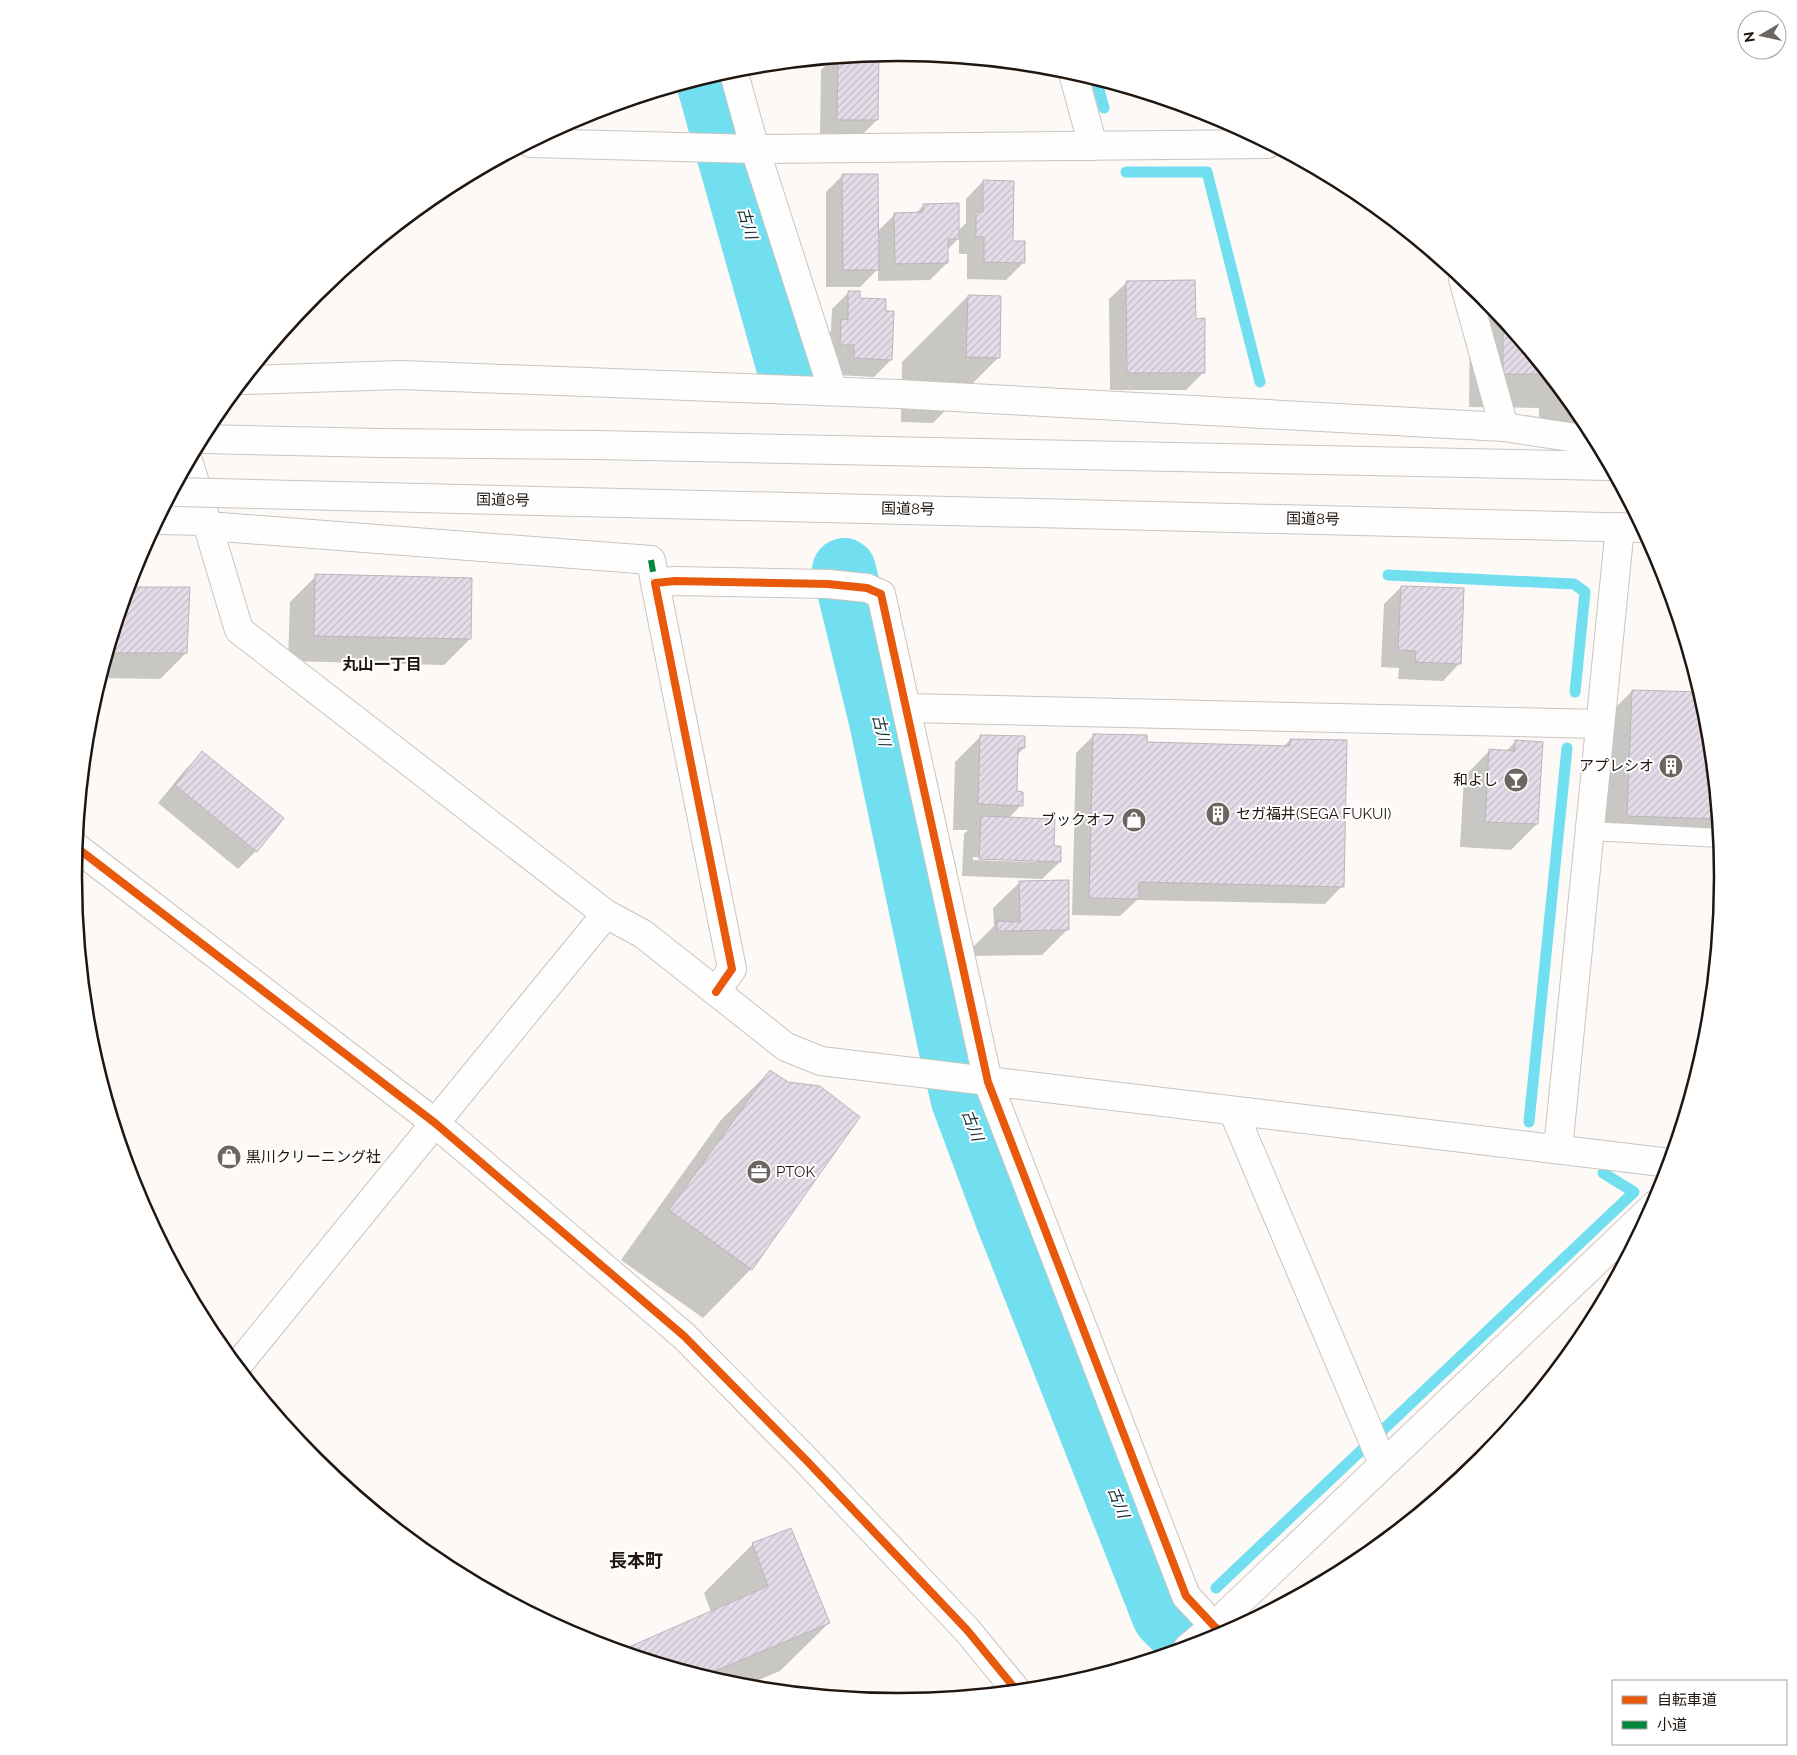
<svg xmlns="http://www.w3.org/2000/svg" width="1797" height="1755" viewBox="0 0 1797 1755" font-family="Raleway,'Noto Sans JP',sans-serif">
<style>
.shadow{fill:#0003;fill-rule:evenodd}
.lines{fill:none;stroke-linecap:round;stroke-linejoin:round}
.stream{stroke:#71dfef;stroke-width:11}
.river{stroke:#71dfef;stroke-width:64}
.building{fill:url(#building-hatch);stroke:#b9b5ba}
.lane-casing{stroke:#cac4be;stroke-width:20}
.street-casing{stroke:#cac4be;stroke-width:30}
.secondary-casing{stroke:#cac4be;stroke-width:30}
.highway-casing{stroke:#cac4be;stroke-width:30}
.lane{stroke:#fffefe;stroke-width:18}
.street{stroke:#fffefe;stroke-width:28}
.secondary{stroke:#fffefe;stroke-width:28}
.highway{stroke:#fffefe;stroke-width:28}
.highway-bridge-casing{stroke:#cac4be;stroke-width:30;stroke-linecap:butt}
.highway-bridge{stroke:#fffefe;stroke-width:28}
.quiet{stroke:#00873e;stroke-width:6;stroke-dasharray:12 6;stroke-linecap:butt}
.cycleway-casing{stroke:#fff;stroke-width:11}
.cycleway{stroke:#e8590c;stroke-width:8}
.labels{text-anchor:middle;stroke-width:4;stroke-linejoin:round;paint-order:stroke}
.street-label{font-size:15px;fill:#20160f;stroke:#fff}
.poi-label{font-size:15px;fill:#20160f;stroke:#fff;text-anchor:end}
.water-label{font-size:16px;font-style:italic;fill:#1a3237;stroke:#fff}
.neighbourhood-label{font-size:16px;font-weight:bold;fill:#20160f;stroke:#fff}
.quarter-label{font-size:18px;font-weight:bold;fill:#20160f;stroke:#fff}
.rim{fill:none;stroke:#20160f;stroke-width:2.5}
</style>
<defs>
<pattern id="building-hatch" width="6" height="6" patternUnits="userSpaceOnUse" patternTransform="scale(1.25)"><rect width="6" height="6" fill="#e4dde9"/><path d="M-1 1l2-2M0 6l6-6M5 7l2-2" fill="none" stroke="#c3bdc7"/></pattern>
</defs>
<rect width="100%" height="100%" fill="#fcf9f6"/>
<path class="shadow" d="M 878,55 L 877,120 L 860,137 L 820,137 L 821,70 L 832,59 Z
M 843,175 L 877,232 L 895,214 L 915,214 L 924,205 L 958,231 L 966,223 L 966,199 L 983,181 L 1023,263 L 1006,280 L 967,279 L 967,254 L 959,254 L 959,238 L 947,250 L 947,263 L 930,280 L 878,281 L 878,269 L 860,287 L 826,287 L 826,192 Z
M 1127,282 L 1194,320 L 1204,372 L 1186,390 L 1110,390 L 1109,299 Z
M 849,292 L 859,299 L 884,312 L 891,360 L 874,377 L 837,375 L 824,338 L 831,331 L 832,309 Z
M 968,296 L 999,357 L 933,423 L 901,422 L 902,362 Z
M 1487,301 L 1585,419 L 1595,438 L 1539,438 L 1539,408 L 1469,407 L 1470,319 Z
M 316,576 L 470,639 L 444,665 L 288,661 L 290,602 Z
M 1401,587 L 1460,663 L 1443,681 L 1398,679 L 1399,668 L 1381,667 L 1384,604 Z
M 128,588 L 189,588 L 186,653 L 160,679 L 101,678 Z
M 1632,691 L 1701,693 L 1708,717 L 1720,846 L 1602,841 L 1606,717 Z
M 981,736 L 1024,748 L 1017,755 L 1015,792 L 1021,805 L 1009,818 L 1052,847 L 1060,862 L 1042,879 L 962,876 L 964,834 L 968,830 L 953,830 L 955,762 ZM 973,857 L 1037,860 L 1037,862 L 973,860 Z
M 1093,736 L 1145,743 L 1283,747 L 1290,740 L 1342,886 L 1325,904 L 1137,900 L 1120,916 L 1072,915 L 1076,753 Z
M 1516,741 L 1537,824 L 1511,850 L 1460,847 L 1464,777 L 1490,750 L 1506,751 Z
M 202,753 L 282,818 L 256,851 L 238,869 L 158,803 L 185,770 Z
M 1020,882 L 1068,929 L 1042,955 L 971,956 L 971,949 L 994,926 L 993,908 Z
M 770,1071 L 751,1269 L 703,1318 L 621,1260 L 721,1120 Z
M 753,1544 L 829,1623 L 780,1671 L 742,1687 L 737,1687 L 622,1652 L 711,1612 L 704,1593 Z"/>
<g class="lines">
<path class="stream" d="M 1096,79 L 1104,108
M 1126,172 L 1207,172 L 1260,382
M 1388,575 L 1574,584 L 1585,592 L 1575,692
M 1529,1122 L 1567,748
M 1216,1588 L 1634,1192 L 1603,1173"/>
<path class="river" d="M 707,78 L 789,369
M 844,570 L 881,721 L 950,1046 L 963,1100 L 1007,1218 L 1164,1616 L 1194,1646"/>
</g>
<path class="building" d="M 879,54 L 878,120 L 837,120 L 838,58 Z
M 842,174 L 878,174 L 879,270 L 843,270 Z
M 983,180 L 1014,181 L 1013,241 L 1025,241 L 1025,263 L 984,262 L 984,237 L 976,237 L 976,212 L 983,212 Z
M 959,203 L 959,239 L 948,239 L 948,263 L 895,264 L 894,213 L 923,212 L 923,204 Z
M 1195,280 L 1196,319 L 1205,318 L 1205,373 L 1127,373 L 1126,281 Z
M 848,291 L 860,291 L 860,298 L 886,299 L 886,311 L 894,311 L 892,360 L 854,358 L 854,345 L 840,345 L 841,319 L 848,320 Z
M 968,295 L 1001,296 L 1000,358 L 966,357 Z
M 1503,320 L 1548,374 L 1503,374 Z
M 315,574 L 472,578 L 471,639 L 314,636 Z
M 1401,586 L 1464,588 L 1461,664 L 1415,662 L 1416,651 L 1398,650 Z
M 129,587 L 190,587 L 187,653 L 109,653 Z
M 1632,690 L 1700,692 L 1708,717 L 1718,819 L 1627,816 Z
M 1093,734 L 1147,735 L 1147,742 L 1290,746 L 1290,739 L 1347,740 L 1344,887 L 1139,882 L 1139,899 L 1089,898 Z
M 980,735 L 1025,736 L 1025,748 L 1018,748 L 1017,791 L 1023,792 L 1023,806 L 978,804 Z
M 1515,740 L 1543,742 L 1538,824 L 1485,822 L 1489,749 L 1515,751 Z
M 202,751 L 284,818 L 257,852 L 175,785 Z
M 981,816 L 1055,819 L 1054,846 L 1061,846 L 1061,862 L 979,859 Z
M 1069,880 L 1069,930 L 997,931 L 997,921 L 1020,922 L 1019,881 Z
M 770,1070 L 788,1082 L 820,1086 L 860,1117 L 752,1270 L 669,1210 Z
M 791,1528 L 830,1623 L 703,1676 L 620,1651 L 768,1586 L 752,1543 Z"/>
<g class="lines">
<defs>
<path id="lane" d="M 1590,831 L 1720,838"/>
<path id="street" d="M 733,70 L 755,149 L 833,391
M 1073,73 L 1093,146
M 531,143 L 755,149 L 1268,144
M 1463,279 L 1504,427
M 189,463 L 239,630 L 606,914 L 435,1123
M 159,520 L 206,521
M 208,526 L 651,560 L 655,583
M 907,708 L 1600,724
M 606,914 L 643,934 L 786,1047 L 821,1061 L 1670,1163
M 716,992 L 732,969 L 655,583 L 675,581 L 828,584 L 867,588 L 881,594 L 988,1082 L 1186,1596 L 1214,1626 L 1224,1634
M 1233,1111 L 1383,1464
M 1558,1149 L 1620,527
M 1188,1648 L 1214,1626 L 1655,1205"/>
<path id="secondary" d="M 76,847 L 435,1123 L 684,1336 L 806,1460 L 967,1630 L 1017,1691
M 237,1366 L 435,1123"/>
<path id="highway" d="M 244,380 L 401,375 L 898,394 L 1504,427 L 1596,441
M 202,439 L 381,443 L 596,445 L 1609,466
M 380,497 L 1643,528"/>
</defs>
<use href="#lane" class="lane-casing"/>
<use href="#street" class="street-casing"/>
<use href="#secondary" class="secondary-casing"/>
<use href="#highway" class="highway-casing"/>
<use href="#lane" class="lane"/>
<use href="#street" class="street"/>
<use href="#secondary" class="secondary"/>
<use href="#highway" class="highway"/>
<defs>
<path id="highway-bridge" d="M 174,492 L 380,497"/>
</defs>
<use href="#highway-bridge" class="highway-bridge-casing"/>
<use href="#highway-bridge" class="highway-bridge"/>
<path class="quiet" d="M 651,560 L 655,583"/>
<defs>
<path id="cycleway" d="M 76,847 L 435,1123 L 684,1336 L 806,1460 L 967,1630 L 1017,1691
M 716,992 L 732,969 L 655,583 L 675,581 L 828,584 L 867,588 L 881,594 L 988,1082 L 1186,1596 L 1214,1626 L 1224,1634"/>
</defs>
<use href="#cycleway" class="cycleway-casing"/>
<use href="#cycleway" class="cycleway"/>
</g>
<defs>
<symbol id="building-disc" viewBox="-11 -11 22 22"><circle r="9.5" fill="#6d6560" stroke="#fff"/><path d="M-4-6H4V6H1V3H-1V6H-4ZM-2.5-4.3h1.7v1.8h-1.7ZM.8-4.3h1.7v1.8H.8ZM-2.5-1h1.7V.8h-1.7ZM.8-1h1.7V.8H.8Z" fill="#fff"/></symbol>
<symbol id="bar-disc" viewBox="-11 -11 22 22"><circle r="9.5" fill="#6d6560" stroke="#fff"/><path d="M-6-5H6L.8 .8V4.5H3.5V6h-7V4.5H-.8V.8Z" fill="#fff"/></symbol>
<symbol id="shop-disc" viewBox="-11 -11 22 22"><circle r="9.5" fill="#6d6560" stroke="#fff"/><path d="M-5-2.5h2.3a2.7 3.5 0 0 1 5.4 0H5L5.5 6h-11ZM-1.5-2.5h3a1.5 2.3 0 0 0-3 0Z" fill="#fff"/></symbol>
<symbol id="office-disc" viewBox="-11 -11 22 22"><circle r="9.5" fill="#6d6560" stroke="#fff"/><path d="M-6-3h4V-5.5h4V-3h4V5H-6ZM-1-4.5V-3h2v-1.5ZM-6 0V1H6V0Z" fill="#fff"/></symbol>
</defs>
<g fill-rule="evenodd">
<use href="#building-disc" x="1657" y="752" width="28" height="28"/>
<use href="#bar-disc" x="1502" y="766" width="28" height="28"/>
<use href="#building-disc" x="1204" y="800" width="28" height="28"/>
<use href="#shop-disc" x="1120" y="806" width="28" height="28"/>
<use href="#shop-disc" x="215" y="1143" width="28" height="28"/>
<use href="#office-disc" x="745" y="1158" width="28" height="28"/>
</g>
<g class="labels">
<g class="street-label">
<text transform="translate(503 500) rotate(1)" y="5">国道8号</text>
<text transform="translate(908 509) rotate(1)" y="5">国道8号</text>
<text transform="translate(1313 519) rotate(1)" y="5">国道8号</text>
</g>
<g class="poi-label">
<text x="1654" y="771">アプレシオ</text>
<text x="1498" y="785">和よし</text>
<text x="1236" y="819" text-anchor="start">セガ福井(SEGA FUKUI)</text>
<text x="1116" y="825">ブックオフ</text>
<text x="246" y="1162" text-anchor="start">黒川クリーニング社</text>
<text x="776" y="1177" text-anchor="start">PTOK</text>
</g>
<g class="water-label">
<text transform="translate(748 223) rotate(74)" y="6">古川</text>
<text transform="translate(882 730) rotate(77)" y="6">古川</text>
<text transform="translate(973 1125) rotate(69)" y="6">古川</text>
<text transform="translate(1119 1502) rotate(69)" y="6">古川</text>
</g>
<g class="neighbourhood-label">
<text x="382" y="670">丸山一丁目</text>
</g>
<g class="quarter-label">
<text x="636" y="1567">長本町</text>
</g>
</g>
<path d="M0 0H1797V1755H0ZM82 877a816 816 0 1 1 1632 0a816 816 0 1 1-1632 0Z" fill="#fff" fill-rule="evenodd"/>
<path class="rim" d="M82 877a816 816 0 1 1 1632 0a816 816 0 1 1-1632 0Z"/>
<rect x="1612" y="1680" width="175" height="65" fill="#ffffff" stroke="#a6a29f"/>
<rect x="1622" y="1696" width="25" height="8" fill="#e8590c" stroke="#a6a29f"/>
<text x="1657" y="1705" font-size="15" fill="#20160f">自転車道</text>
<rect x="1622" y="1721" width="25" height="8" fill="#00873e" stroke="#a6a29f"/>
<text x="1657" y="1730" font-size="15" fill="#20160f">小道</text>
<g transform="translate(1762 35) rotate(261)"><circle r="24" fill="#ffffff" stroke="#a6a29f"/>
<path d="M0-4L9 19L0 12L-9 19Z" fill="#6d6560"/>
<text y="-8" font-size="14" font-weight="bold" text-anchor="middle" fill="#20160f">N</text>
</g>
</svg>
